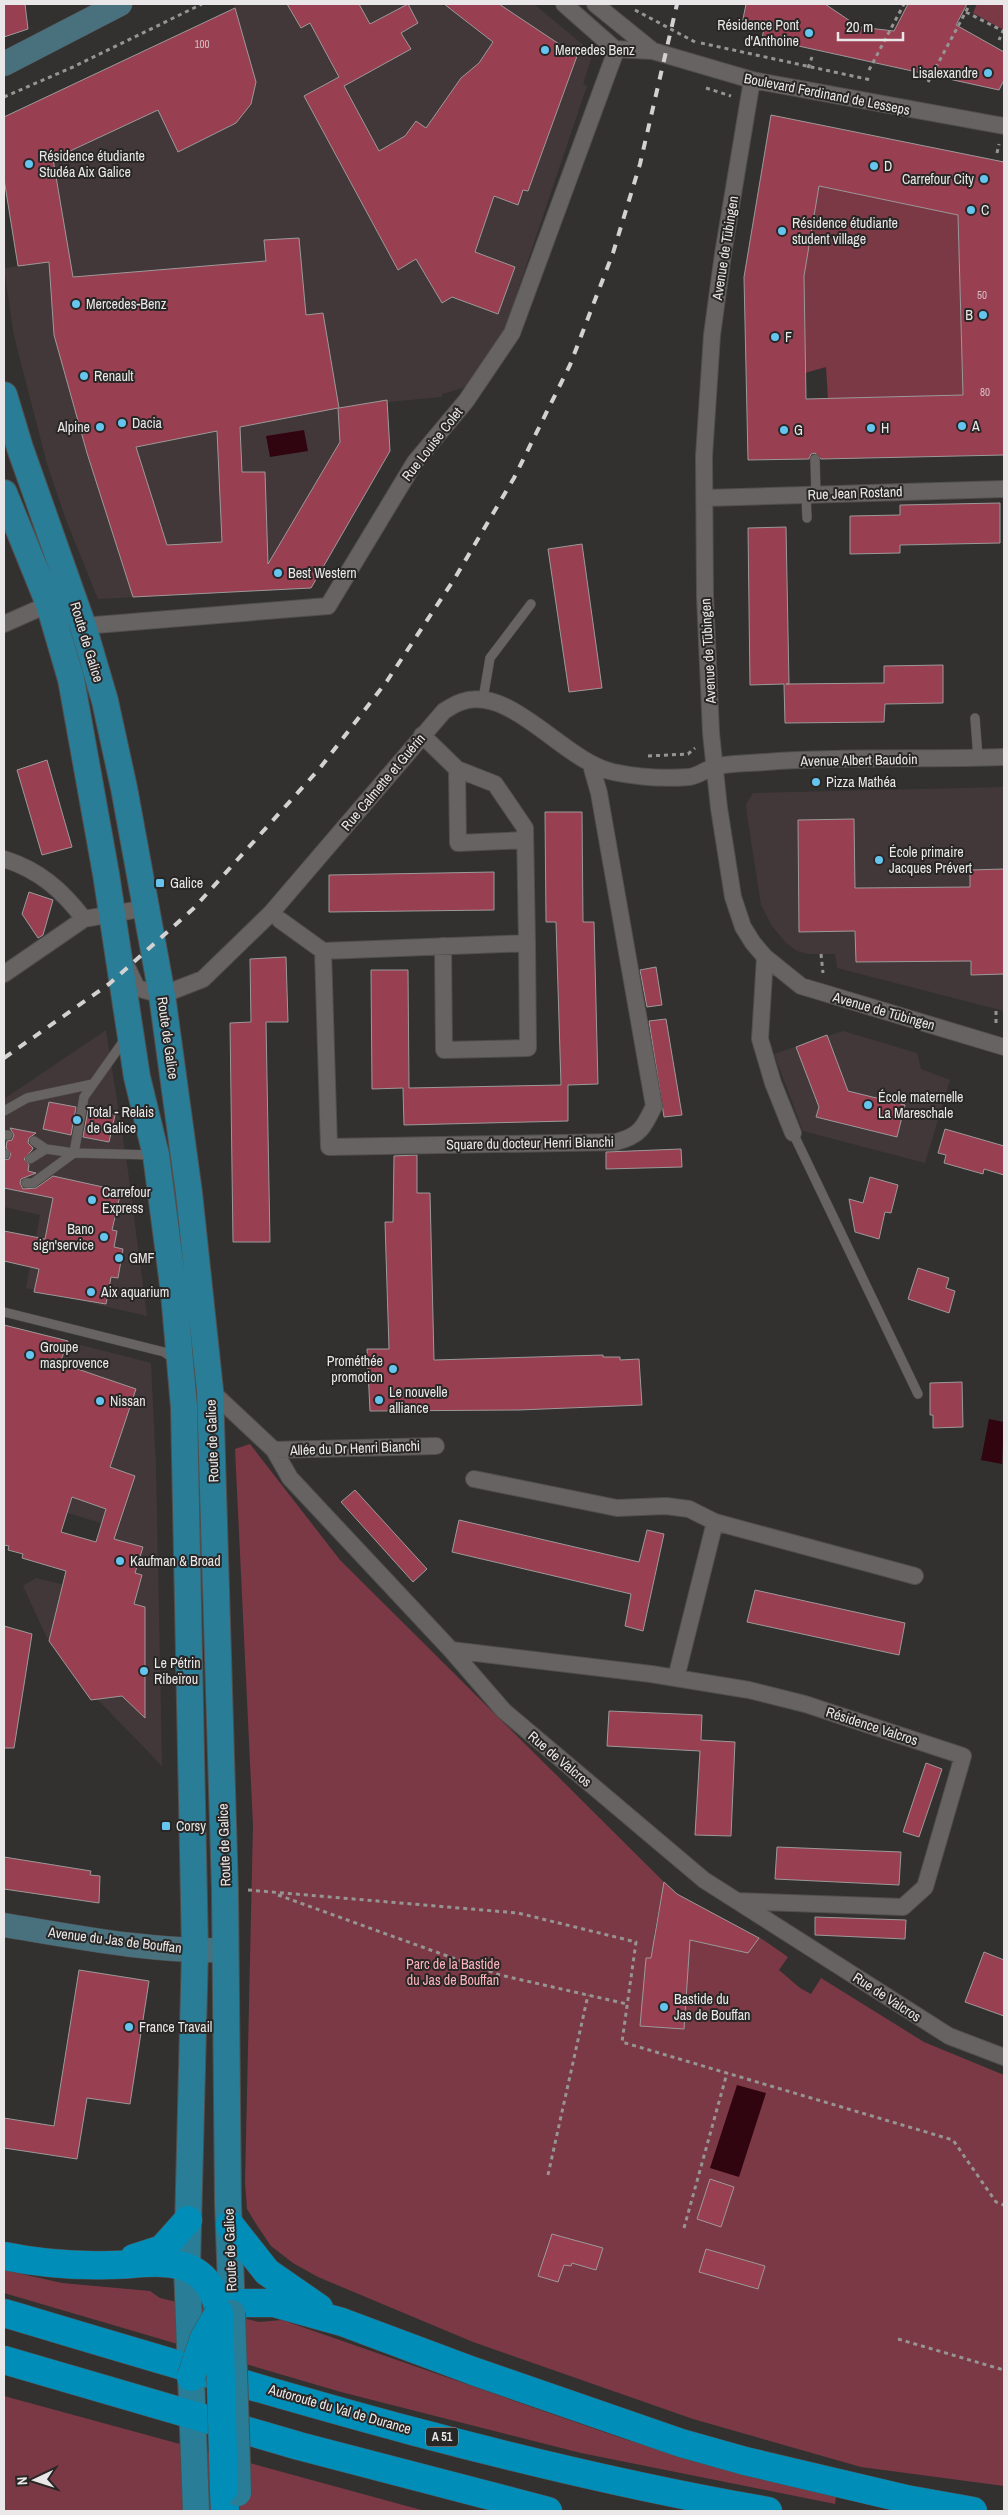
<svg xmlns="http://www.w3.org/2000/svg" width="1008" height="2515" viewBox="0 0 1008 2515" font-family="'Archivo Narrow',sans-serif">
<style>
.built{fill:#423839}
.green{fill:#7b3945}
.water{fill:#310510}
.building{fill:#993f52;stroke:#9c9999;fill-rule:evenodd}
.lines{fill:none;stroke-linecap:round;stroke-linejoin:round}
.lane-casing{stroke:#514e4e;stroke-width:10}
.street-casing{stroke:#514e4e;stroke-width:18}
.secondary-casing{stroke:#514e4e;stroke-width:25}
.primary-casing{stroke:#514e4e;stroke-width:28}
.highway-casing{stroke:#514e4e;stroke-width:29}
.path{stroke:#979494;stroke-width:3;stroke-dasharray:4 4;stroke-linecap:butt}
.lane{stroke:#676363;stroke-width:9}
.street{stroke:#676363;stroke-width:16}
.secondary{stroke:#48707d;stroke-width:24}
.primary{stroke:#297d97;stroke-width:26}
.highway{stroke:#008eb9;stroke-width:28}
.rail{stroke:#d3d1d1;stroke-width:4;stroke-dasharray:9 9;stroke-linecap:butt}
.primary-bridge-casing{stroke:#514e4e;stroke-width:28;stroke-linecap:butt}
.highway-bridge-casing{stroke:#514e4e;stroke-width:29;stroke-linecap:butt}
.primary-bridge{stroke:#297d97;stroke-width:26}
.highway-bridge{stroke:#008eb9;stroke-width:28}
.poi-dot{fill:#65c5ee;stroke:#292626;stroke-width:2}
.labels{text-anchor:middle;stroke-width:4;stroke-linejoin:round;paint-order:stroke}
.number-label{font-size:11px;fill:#d5bdc2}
.shield{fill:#292626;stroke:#afadad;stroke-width:1}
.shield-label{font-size:12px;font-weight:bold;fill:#e9e7e7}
.poi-label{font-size:14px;fill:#e9e7e7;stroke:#292626;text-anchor:start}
.street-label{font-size:14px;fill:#e9e7e7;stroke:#292626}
.park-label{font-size:14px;fill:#fdb1bb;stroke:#292626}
</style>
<rect width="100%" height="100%" fill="#333030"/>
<path class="built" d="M 234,4 L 439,4 L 449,8 L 480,32 L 500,4 L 534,4 L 593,53 L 583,84 L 587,86 L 501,340 L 470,384 L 463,388 L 442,394 L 442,397 L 388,402 L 390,451 L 312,588 L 98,599 L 66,520 L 47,464 L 14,336 L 4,268 L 19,266 L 4,178 L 4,116 L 235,8 Z
M 1004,787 L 1004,1011 L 837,968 L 835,954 L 808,954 L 797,951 L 786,943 L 772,926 L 761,905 L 747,815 L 746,804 L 753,793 Z
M 106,1030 L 128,1171 L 147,1316 L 26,1288 L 40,1215 L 4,1207 L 4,1099 Z
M 843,1031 L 917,1053 L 921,1069 L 950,1080 L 925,1163 L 803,1131 L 774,1054 Z
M 4,1325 L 151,1363 L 156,1467 L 162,1766 L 98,1700 L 91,1700 L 46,1636 L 23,1586 L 36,1578 L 81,1589 L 101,1523 L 4,1494 Z"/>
<path class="green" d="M 977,4 L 1004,4 L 1004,30 L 973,13 Z
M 819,186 L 958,215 L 963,395 L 828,399 L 826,367 L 805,373 L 804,276 Z
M 250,1444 L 340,1560 L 664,1882 L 654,1935 L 671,1936 L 748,1953 L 759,1937 L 788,1957 L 779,1970 L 800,1988 L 811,1994 L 821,1978 L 924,2042 L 1004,2075 L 1004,2486 L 861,2467 L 693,2419 L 473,2342 L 318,2277 L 293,2263 L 271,2246 L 258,2227 L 247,2209 L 245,2183 L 253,1825 L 235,1449 Z
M 4,2270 L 62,2283 L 150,2291 L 160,2298 L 259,2322 L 282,2320 L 624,2439 L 736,2473 L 836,2497 L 835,2504 L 581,2453 L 341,2392 L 4,2293 Z
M 4,2396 L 425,2511 L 4,2511 Z"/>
<path class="water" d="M 304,430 L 308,451 L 270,457 L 266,436 Z
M 989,1419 L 1004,1422 L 1002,1464 L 981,1460 Z
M 737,2085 L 766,2093 L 739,2177 L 710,2168 Z"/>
<path class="building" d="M 4,4 L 25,4 L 28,29 L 4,37 Z
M 287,4 L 359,4 L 370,24 L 408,4 L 418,23 L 401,33 L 411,49 L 344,86 L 379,151 L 405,136 L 416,121 L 426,128 L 461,78 L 479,63 L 493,42 L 444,4 L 499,4 L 577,56 L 528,191 L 523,190 L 518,205 L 494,196 L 475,252 L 515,267 L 498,314 L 452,297 L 442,303 L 416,259 L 398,270 L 304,96 L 339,77 L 310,23 L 301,28 Z
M 746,4 L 825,4 L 859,27 L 894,31 L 908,4 L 967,4 L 956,25 L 1004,52 L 1004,80 L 999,90 L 762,38 L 764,29 L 742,24 Z
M 235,8 L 256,82 L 251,104 L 236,123 L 178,152 L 158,110 L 53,159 L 73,277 L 266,261 L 264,240 L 299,238 L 306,315 L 323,313 L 339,408 L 387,400 L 390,451 L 311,588 L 133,597 L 87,453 L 54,335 L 49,262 L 18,266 L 4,179 L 4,117 ZM 338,408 L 340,442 L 268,564 L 265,472 L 242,472 L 240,427 ZM 217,431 L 222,542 L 167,545 L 136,447 Z
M 771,115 L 1004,162 L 1004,455 L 821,459 L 815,453 L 811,454 L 809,459 L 748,460 L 744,277 ZM 819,186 L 958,215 L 963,395 L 806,399 L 804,276 Z
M 1000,503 L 1000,543 L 900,545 L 900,553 L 850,554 L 850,516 L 900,515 L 900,505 Z
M 786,527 L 789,684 L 786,684 L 884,683 L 884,666 L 943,665 L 943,703 L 885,704 L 884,722 L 785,723 L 784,684 L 750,685 L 748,528 Z
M 582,544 L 602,688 L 569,692 L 548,549 Z
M 47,760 L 72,847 L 42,855 L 17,770 Z
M 545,812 L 582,812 L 583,922 L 594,922 L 598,1084 L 568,1085 L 568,1121 L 404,1125 L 403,1088 L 372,1089 L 371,970 L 408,970 L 409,1088 L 561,1085 L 556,922 L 546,922 Z
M 854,819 L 855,888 L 970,887 L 970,870 L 1004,869 L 1004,974 L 971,975 L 971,961 L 856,962 L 855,931 L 799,932 L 798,820 Z
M 494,872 L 494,910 L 329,912 L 329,875 Z
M 29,892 L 53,900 L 43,935 L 38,938 L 22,914 Z
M 286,957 L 288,1022 L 266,1022 L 270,1242 L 233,1242 L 230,1023 L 251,1022 L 250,959 Z
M 656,967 L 662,1005 L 647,1007 L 640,970 Z
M 666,1019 L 682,1115 L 664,1117 L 649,1021 Z
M 827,1035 L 848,1091 L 905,1105 L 897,1137 L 816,1117 L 819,1107 L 796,1047 Z
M 49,1102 L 76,1107 L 71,1135 L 43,1129 Z
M 88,1110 L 115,1115 L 109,1142 L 83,1137 Z
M 10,1128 L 36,1133 L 29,1138 L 28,1143 L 33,1148 L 32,1150 L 24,1159 L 29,1165 L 28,1171 L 36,1173 L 21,1179 L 20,1183 L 23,1189 L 36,1188 L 53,1176 L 121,1191 L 112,1230 L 117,1231 L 114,1247 L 123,1249 L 118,1278 L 111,1277 L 106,1304 L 34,1292 L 39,1269 L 4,1261 L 4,1231 L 45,1239 L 53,1198 L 4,1188 L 4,1160 L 9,1159 L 11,1154 L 6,1148 L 7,1141 L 12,1140 L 14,1135 Z
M 945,1129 L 1004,1146 L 1004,1175 L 984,1169 L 983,1174 L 944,1163 L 946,1155 L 938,1153 Z
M 681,1149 L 682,1167 L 606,1169 L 606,1152 Z
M 417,1155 L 417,1193 L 430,1193 L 434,1360 L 603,1355 L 603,1357 L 620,1357 L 620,1360 L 639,1359 L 642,1405 L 519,1410 L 370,1411 L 367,1349 L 389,1349 L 385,1222 L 393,1222 L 394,1156 Z
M 870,1177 L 898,1185 L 891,1213 L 885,1212 L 879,1239 L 855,1232 L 849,1199 L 863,1203 Z
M 918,1268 L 949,1278 L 946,1288 L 955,1291 L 949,1313 L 908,1299 Z
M 4,1325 L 68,1341 L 60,1363 L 136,1389 L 110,1467 L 135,1476 L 114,1539 L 143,1547 L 135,1573 L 142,1575 L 134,1604 L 145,1607 L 145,1718 L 122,1696 L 91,1700 L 49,1641 L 66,1571 L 22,1558 L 23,1554 L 8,1550 L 9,1546 L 4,1545 ZM 72,1497 L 106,1509 L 96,1542 L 61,1532 Z
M 962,1382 L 963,1427 L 933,1428 L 933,1415 L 930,1415 L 930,1383 Z
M 355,1490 L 427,1569 L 413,1582 L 341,1502 Z
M 459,1520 L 639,1562 L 647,1530 L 664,1534 L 643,1631 L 625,1626 L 631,1594 L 452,1552 Z
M 755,1590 L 905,1623 L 899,1655 L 747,1622 Z
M 4,1626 L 32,1634 L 14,1748 L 4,1748 Z
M 609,1711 L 702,1715 L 701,1740 L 735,1742 L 731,1836 L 695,1835 L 700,1751 L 607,1746 Z
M 926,1763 L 942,1769 L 919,1837 L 903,1832 Z
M 777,1847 L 901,1852 L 899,1885 L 775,1879 Z
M 4,1857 L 91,1871 L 90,1875 L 100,1876 L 99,1903 L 4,1889 Z
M 664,1882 L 677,1894 L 759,1938 L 748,1953 L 690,1940 L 684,2029 L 640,2026 L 646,1958 L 651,1958 Z
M 815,1917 L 906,1920 L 905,1939 L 815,1935 Z
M 984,1952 L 1004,1960 L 1004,2016 L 965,2002 Z
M 79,1970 L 149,1981 L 130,2104 L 87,2098 L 77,2159 L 4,2148 L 4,2118 L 54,2126 Z
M 710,2179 L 734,2187 L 721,2227 L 697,2219 Z
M 552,2234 L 603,2248 L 596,2270 L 572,2263 L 571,2266 L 564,2265 L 558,2282 L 538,2276 Z
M 706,2249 L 765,2266 L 758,2289 L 699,2272 Z"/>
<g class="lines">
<defs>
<path id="lane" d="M 815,459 L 816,495
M 806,495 L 807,518
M 483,699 L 490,658 L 531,604
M 975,718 L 978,758
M 125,1039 L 84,1097 L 74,1153 L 153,1155
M 4,1111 L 27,1098 L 93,1084
M 793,1133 L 918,1394
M 4,1135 L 8,1135
M 34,1141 L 46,1149 L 74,1153
M 4,1154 L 5,1154
M 30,1159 L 46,1149
M 26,1183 L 33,1183 L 74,1153
M 4,1312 L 164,1352 L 176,1360"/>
<path id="street" d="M 564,4 L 615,49 L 653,51 L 752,80 L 1004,126
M 595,4 L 653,51
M 752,80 L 723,254 L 712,335 L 704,456 L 705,596 L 711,733 L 719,808 L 733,897 L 743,927 L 753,943 L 765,957 L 801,986 L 1004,1047
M 706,498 L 1004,489
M 4,624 L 49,604
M 83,626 L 328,606 L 415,462 L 466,401 L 512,333 L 614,56 L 615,49
M 457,769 L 458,843 L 525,840
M 4,859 C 39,870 62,890 84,919
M 280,920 L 323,951 L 527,943 L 525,828 L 495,784 L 457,769 L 422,735
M 443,946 L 444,1050 L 528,1048 L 527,943
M 323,951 L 329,1147 L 616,1142 C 640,1136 644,1127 654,1106 L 599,793 L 591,765
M 765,957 L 760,1039 L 773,1083 L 793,1133
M 128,969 L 137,988 L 162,995 L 203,979 L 271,913 L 444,711 C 449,708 455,704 461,702 C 511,684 563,761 613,772 C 637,777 665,779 689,777 C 699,776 707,768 717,766 C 733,763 750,763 766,762 C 845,756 925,760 1004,757
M 4,974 L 84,919 L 146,908
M 208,1390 L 210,1390 L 274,1450 L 290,1478 L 451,1650 L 504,1711 L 704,1880 L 949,2036 L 1004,2057
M 274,1450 L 436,1446
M 474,1479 L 617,1508 L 666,1506 L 689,1509 L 715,1522
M 451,1650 L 651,1674 L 749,1690 L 805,1704 L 963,1756 L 925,1887 L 903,1907 L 737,1901
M 676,1678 L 715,1522 L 915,1576"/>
<path id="secondary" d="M 4,64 L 120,4
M 4,1925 C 77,1937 151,1952 226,1950"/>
<path id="primary" d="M 4,395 L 20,448 L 83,626 L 105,701 L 124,788 L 162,995 L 189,1193 L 210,1390 L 225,1890 L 228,2204 L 232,2313
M 4,493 L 49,604 L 71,679 L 106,874 L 137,1077 L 156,1155 L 174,1293 L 184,1407 L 195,1950 L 187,2267 L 196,2511"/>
<path id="highway" d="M 230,2225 L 267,2272 L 319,2308
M 4,2256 C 38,2263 75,2266 110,2265 C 134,2265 162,2259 186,2267 C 207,2275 216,2292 219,2313 L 245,2303 L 274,2303 L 342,2322 L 473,2371 L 681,2443 L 745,2461 L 906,2499 L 973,2511
M 134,2258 L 162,2249 L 188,2220
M 4,2313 C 256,2388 509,2466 768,2511
M 4,2360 L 299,2446 L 548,2511
M 224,2489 L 225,2511"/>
</defs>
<use href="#lane" class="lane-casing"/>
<use href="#street" class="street-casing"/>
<use href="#secondary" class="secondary-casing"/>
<use href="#primary" class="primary-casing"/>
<use href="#highway" class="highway-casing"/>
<path class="path" d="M 635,10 L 695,42
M 966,12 L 1003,31 L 999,40
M 701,43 L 871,80
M 808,68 L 812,57
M 869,70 L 904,4
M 928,82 L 970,4
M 706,88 L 731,96
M 4,97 L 73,67 L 202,4
M 997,153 L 999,144
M 648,756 L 688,754 L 695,748
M 821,954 L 823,973
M 996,1023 L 996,1008
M 248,1890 L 518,1913 L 636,1942 L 622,2042 L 953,2140 L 996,2202 L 1004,2205
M 278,1895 L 500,1975 L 627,2004
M 548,2175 L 588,1995
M 684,2228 L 727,2073
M 898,2339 L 1004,2370"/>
<use href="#lane" class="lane"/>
<use href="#street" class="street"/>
<use href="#secondary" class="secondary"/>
<use href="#primary" class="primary"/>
<use href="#highway" class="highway"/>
<path class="rail" d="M 4,1058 L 109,984 L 194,908 L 320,768 L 387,681 L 455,578 L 514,478 L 570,365 L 613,253 L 640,164 L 677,4"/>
<defs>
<path id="primary-bridge" d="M 232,2313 L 238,2493"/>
<path id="highway-bridge" d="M 219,2313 L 224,2489
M 191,2377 L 204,2338 L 218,2314"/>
</defs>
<use href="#primary-bridge" class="primary-bridge-casing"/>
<use href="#highway-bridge" class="highway-bridge-casing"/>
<use href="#primary-bridge" class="primary-bridge"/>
<use href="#highway-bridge" class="highway-bridge"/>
</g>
<g class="poi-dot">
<circle cx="809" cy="33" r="5"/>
<circle cx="545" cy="50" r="5"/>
<circle cx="988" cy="73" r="5"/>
<circle cx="29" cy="164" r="5"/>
<circle cx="874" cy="166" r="5"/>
<circle cx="984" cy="179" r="5"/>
<circle cx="971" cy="210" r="5"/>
<circle cx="782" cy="231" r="5"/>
<circle cx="76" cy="304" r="5"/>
<circle cx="983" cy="315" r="5"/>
<circle cx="775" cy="337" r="5"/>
<circle cx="84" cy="376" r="5"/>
<circle cx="122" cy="423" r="5"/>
<circle cx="962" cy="426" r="5"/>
<circle cx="100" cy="427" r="5"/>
<circle cx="871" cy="428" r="5"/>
<circle cx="784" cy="430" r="5"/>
<circle cx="278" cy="573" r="5"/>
<circle cx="816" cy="782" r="5"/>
<circle cx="879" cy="860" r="5"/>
<rect x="155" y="878" width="10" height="10" rx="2.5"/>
<circle cx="868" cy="1105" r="5"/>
<circle cx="77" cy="1120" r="5"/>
<circle cx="92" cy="1200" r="5"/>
<circle cx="104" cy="1237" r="5"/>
<circle cx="119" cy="1258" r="5"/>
<circle cx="91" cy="1292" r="5"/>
<circle cx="30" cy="1355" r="5"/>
<circle cx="393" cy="1369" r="5"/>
<circle cx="379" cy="1400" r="5"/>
<circle cx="100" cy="1401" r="5"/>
<circle cx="120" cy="1561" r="5"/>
<circle cx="144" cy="1671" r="5"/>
<rect x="161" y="1821" width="10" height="10" rx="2.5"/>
<circle cx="664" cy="2007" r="5"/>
<circle cx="129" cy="2027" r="5"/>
</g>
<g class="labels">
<g class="number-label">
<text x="202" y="48">100</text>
<text x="982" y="299">50</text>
<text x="985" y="396">80</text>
</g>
<rect class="shield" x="426" y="2427.5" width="32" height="19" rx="4"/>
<g class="shield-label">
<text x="442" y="2441">A 51</text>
</g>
<g class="poi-label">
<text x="799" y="30" text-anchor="end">Résidence Pont<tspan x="799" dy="16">d'Anthoine</tspan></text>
<text x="555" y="55">Mercedes Benz</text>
<text x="978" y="78" text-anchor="end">Lisalexandre</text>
<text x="39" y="161">Résidence étudiante<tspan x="39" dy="16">Studéa Aix Galice</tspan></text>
<text x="884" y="171">D</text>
<text x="974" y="184" text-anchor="end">Carrefour City</text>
<text x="981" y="215">C</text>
<text x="792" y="228">Résidence étudiante<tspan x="792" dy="16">student village</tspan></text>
<text x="86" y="309">Mercedes-Benz</text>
<text x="973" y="320" text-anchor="end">B</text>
<text x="785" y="342">F</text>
<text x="94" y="381">Renault</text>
<text x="132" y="428">Dacia</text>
<text x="972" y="431">A</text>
<text x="90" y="432" text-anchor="end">Alpine</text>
<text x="881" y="433">H</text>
<text x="794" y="435">G</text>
<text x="288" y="578">Best Western</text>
<text x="826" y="787">Pizza Mathéa</text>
<text x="889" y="857">École primaire<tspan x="889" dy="16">Jacques Prévert</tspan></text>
<text x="170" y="888">Galice</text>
<text x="878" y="1102">École maternelle<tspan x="878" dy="16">La Mareschale</tspan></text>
<text x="87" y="1117">Total - Relais<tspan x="87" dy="16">de Galice</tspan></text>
<text x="102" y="1197">Carrefour<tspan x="102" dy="16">Express</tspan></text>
<text x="94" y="1234" text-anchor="end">Bano<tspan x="94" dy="16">sign'service</tspan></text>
<text x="129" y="1263">GMF</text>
<text x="101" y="1297">Aix aquarium</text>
<text x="40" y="1352">Groupe<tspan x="40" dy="16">masprovence</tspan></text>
<text x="383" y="1366" text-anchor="end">Prométhée<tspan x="383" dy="16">promotion</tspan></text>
<text x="389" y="1397">Le nouvelle<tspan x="389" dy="16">alliance</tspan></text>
<text x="110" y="1406">Nissan</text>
<text x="130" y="1566">Kaufman &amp; Broad</text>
<text x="154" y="1668">Le Pétrin<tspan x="154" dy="16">Ribeïrou</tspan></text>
<text x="176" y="1831">Corsy</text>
<text x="674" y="2004">Bastide du<tspan x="674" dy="16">Jas de Bouffan</tspan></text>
<text x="139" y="2032">France Travail</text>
</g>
<g class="street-label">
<text transform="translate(827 94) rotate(11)" y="5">Boulevard Ferdinand de Lesseps</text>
<text transform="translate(725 248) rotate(-81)" y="5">Avenue de Tübingen</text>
<text transform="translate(432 444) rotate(-52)" y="5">Rue Louise Colet</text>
<text transform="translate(855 493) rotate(-2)" y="5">Rue Jean Rostand</text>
<text transform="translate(87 642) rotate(73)" y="5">Route de Galice</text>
<text transform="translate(708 651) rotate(-93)" y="5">Avenue de Tübingen</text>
<text transform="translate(859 760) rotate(-1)" y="5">Avenue Albert Baudoin</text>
<text transform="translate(383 782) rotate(-50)" y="5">Rue Calmette et Guérin</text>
<text transform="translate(884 1011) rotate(16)" y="5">Avenue de Tübingen</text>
<text transform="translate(168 1038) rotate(82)" y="5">Route de Galice</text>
<text transform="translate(530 1143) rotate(-1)" y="5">Square du docteur Henri Bianchi</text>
<text transform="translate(212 1441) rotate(-92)" y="5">Route de Galice</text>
<text transform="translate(355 1448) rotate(-2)" y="5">Allée du Dr Henri Bianchi</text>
<text transform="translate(872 1726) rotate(18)" y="5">Résidence Valcros</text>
<text transform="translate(560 1759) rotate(40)" y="5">Rue de Valcros</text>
<text transform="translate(224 1845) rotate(-92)" y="5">Route de Galice</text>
<text transform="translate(115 1940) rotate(7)" y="5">Avenue du Jas de Bouffan</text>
<text transform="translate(887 1997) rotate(33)" y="5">Rue de Valcros</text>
<text transform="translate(230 2250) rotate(-92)" y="5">Route de Galice</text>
<text transform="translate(340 2409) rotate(16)" y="5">Autoroute du Val de Durance</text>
</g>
<g class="park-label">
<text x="453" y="1969">Parc de la Bastide<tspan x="453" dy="16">du Jas de Bouffan</tspan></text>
</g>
</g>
<rect width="1008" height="2515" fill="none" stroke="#e9e7e7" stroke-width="10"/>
<g transform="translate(35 2480) rotate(266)" stroke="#292626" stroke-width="4" paint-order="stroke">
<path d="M0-4L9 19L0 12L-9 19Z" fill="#e9e7e7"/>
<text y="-8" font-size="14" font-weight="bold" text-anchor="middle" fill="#e9e7e7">N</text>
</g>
<path d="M838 32v8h65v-8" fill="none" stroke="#e9e7e7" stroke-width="2.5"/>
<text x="846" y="32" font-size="15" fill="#e9e7e7" stroke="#292626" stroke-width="4" paint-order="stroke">20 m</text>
</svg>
